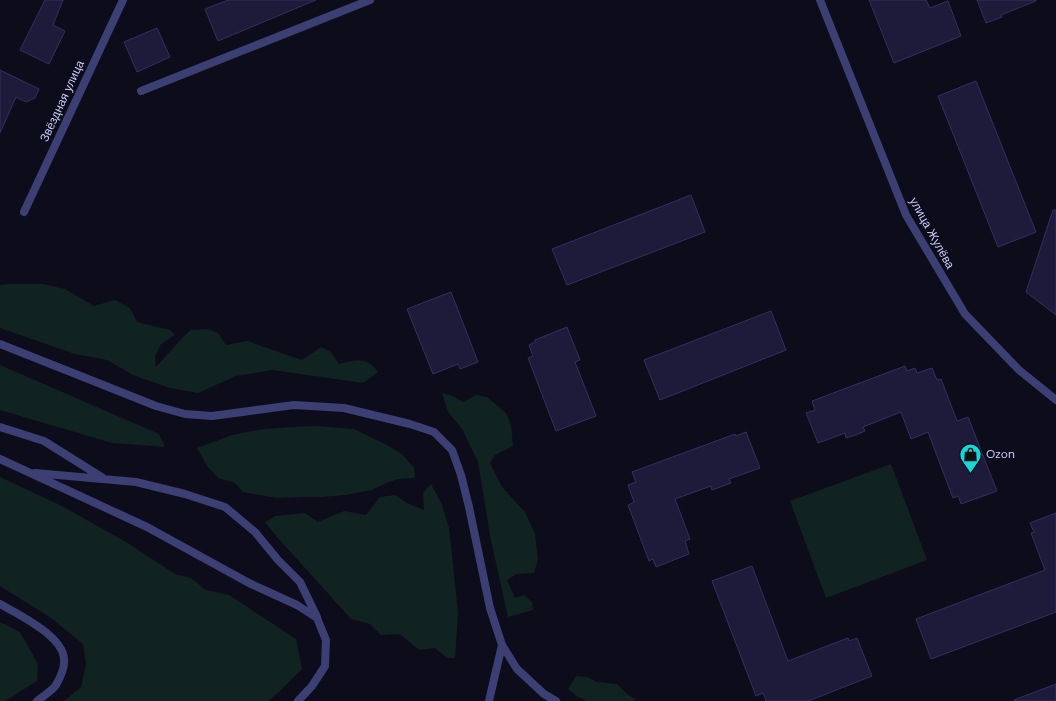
<svg xmlns="http://www.w3.org/2000/svg" width="1056" height="701" viewBox="0 0 1056 701" font-family="'DM Sans',sans-serif">
<style>
.green{fill:#102321}
.building{fill:#1e1a39;stroke:#342f62}
.lines{fill:none;stroke-linecap:round;stroke-linejoin:round}
.minor{stroke:#3c3f74;stroke-width:8}
.labels{text-anchor:middle;stroke-width:3;stroke-linejoin:round;paint-order:stroke}
.street-label{font-size:12px;fill:#cbcafa;stroke:#0d0c1a}
.poi-label{font-size:12px;fill:#cbcafa;stroke:#0d0c1a;text-anchor:start}
</style>
<rect width="100%" height="100%" fill="#0d0c1a"/>
<path class="green" d="M 10,284 L 43,284 L 65,289 L 94,306 L 115,300 L 130,308 L 137,322 L 170,330 L 175,335 L 161,344 L 155,357 L 156,367 L 183,337 L 191,330 L 207,329 L 218,333 L 226,345 L 247,341 L 302,360 L 321,347 L 331,352 L 339,364 C 356,360 367,356 378,372 L 363,383 L 272,370 L 236,376 L 198,393 L 170,388 L 133,375 L 107,360 L 75,354 L 0,328 L 0,285 Z
M 0,365 L 159,434 L 165,447 L 112,443 L 0,410 Z
M 442,393 L 453,396 L 463,402 L 476,395 L 487,397 L 506,413 L 511,425 L 513,446 L 495,455 L 490,463 L 502,487 L 525,512 L 535,534 L 538,560 L 534,573 L 517,574 L 507,580 L 515,598 L 524,595 L 532,602 L 533,610 L 508,617 L 490,536 L 478,462 L 462,429 L 448,412 Z
M 318,426 L 354,429 L 387,445 L 402,454 L 414,468 L 415,478 L 398,479 L 386,483 L 372,490 L 346,495 L 322,497 L 303,497 L 277,498 L 243,492 L 235,483 L 218,478 L 207,466 L 197,448 C 208,444 219,440 229,436 C 257,428 290,427 318,426 Z
M 891,464 L 927,560 L 826,598 L 790,501 Z
M 0,477 L 62,506 L 126,542 L 175,574 L 191,578 L 206,590 L 229,595 L 296,639 L 302,669 L 280,691 L 268,701 L 64,701 L 81,687 L 86,664 L 83,644 L 51,618 L 0,586 Z
M 431,484 L 442,505 L 449,528 L 458,612 L 455,658 L 447,658 L 435,648 L 419,650 L 400,634 L 381,635 L 370,624 L 351,619 L 277,537 L 265,522 L 275,516 L 305,513 L 318,522 L 344,511 L 366,515 L 380,497 L 395,495 L 407,503 L 424,510 L 423,493 Z
M 0,622 L 20,632 L 38,664 L 37,681 L 5,701 L 0,701 Z
M 576,676 L 587,677 L 597,682 L 617,684 L 628,695 L 636,699 L 632,701 L 587,701 L 577,696 L 568,689 Z"/>
<path class="building" d="M 45,0 L 63,0 L 53,25 L 65,31 L 49,64 L 20,50 Z
M 228,0 L 316,0 L 218,41 L 205,9 Z
M 869,0 L 926,0 L 930,8 L 948,1 L 961,36 L 894,63 Z
M 977,0 L 1036,0 L 1036,1 L 1001,15 L 1002,17 L 986,23 Z
M 157,28 L 170,57 L 137,72 L 124,42 Z
M 0,70 L 39,89 L 35,98 L 26,102 L 16,97 L 0,133 Z
M 976,81 L 1036,232 L 998,247 L 938,96 Z
M 691,195 L 705,232 L 567,285 L 552,249 Z
M 1053,210 L 1056,210 L 1056,315 L 1026,292 Z
M 451,292 L 478,362 L 460,369 L 458,364 L 433,374 L 407,309 Z
M 771,311 L 786,350 L 660,400 L 644,360 Z
M 567,327 L 580,360 L 575,362 L 596,416 L 556,431 L 528,358 L 533,356 L 529,345 L 535,342 L 535,340 Z
M 905,366 L 907,371 L 915,368 L 917,373 L 932,368 L 937,380 L 941,379 L 957,421 L 968,417 L 997,491 L 961,504 L 958,496 L 953,498 L 928,432 L 911,439 L 901,412 L 863,427 L 865,431 L 856,435 L 846,438 L 845,433 L 818,443 L 806,413 L 815,410 L 812,401 Z
M 746,432 L 760,468 L 729,479 L 731,483 L 712,490 L 711,486 L 675,499 L 690,539 L 685,541 L 689,554 L 656,567 L 653,559 L 649,561 L 628,505 L 634,502 L 628,485 L 636,482 L 632,472 L 735,434 L 736,436 Z
M 1056,513 L 1056,612 L 931,659 L 916,619 L 1045,570 L 1031,533 L 1034,532 L 1030,523 Z
M 752,566 L 788,661 L 848,638 L 849,641 L 857,638 L 872,676 L 808,701 L 766,701 L 763,693 L 756,696 L 712,581 Z
M 1056,684 L 1056,701 L 1015,701 L 1014,700 Z"/>
<g class="lines">
<path class="minor" d="M 820,0 L 906,215 L 965,314 L 1019,370 L 1056,400
M 141,91 L 370,0
M 24,212 L 123,0
M 0,344 L 156,406 L 185,414 L 212,416 L 294,405 L 344,408 L 410,424 L 434,432 L 452,450 L 461,475 L 469,507 L 490,608 L 502,645 L 517,669 L 544,694 L 556,701
M 0,427 L 44,441 L 103,478
M 0,459 L 147,527 L 249,583 L 297,605 L 317,618 L 326,640 L 325,666 L 312,686 L 298,701
M 35,473 L 136,482 L 185,494 L 225,507 L 255,532 L 278,560 L 300,582 L 317,617
M 0,604 C 18,614 63,636 64,659 C 65,667 60,678 56,685 C 52,691 43,696 37,701
M 489,701 L 502,645"/>
</g>
<defs>
<symbol id="shop-pin" viewBox="-11 -11 22 30"><path d="M0 17L-7.5 6A9.5 9.5 0 1 1 7.5 6Z" fill="#16d8da" stroke="#0d0c1a"/><path d="M-5-2.5h2.3a2.7 3.5 0 0 1 5.4 0H5L5.5 6h-11ZM-1.5-2.5h3a1.5 2.3 0 0 0-3 0Z" fill="#111"/></symbol>
</defs>
<g fill-rule="evenodd">
<use href="#shop-pin" x="958" y="442" width="25" height="34"/>
</g>
<g class="labels">
<g class="street-label">
<text transform="translate(62 101) rotate(-65)" y="4">Звёздная улица</text>
<text transform="translate(932 233) rotate(61)" y="4">улица Жулёва</text>
</g>
<g class="poi-label">
<text x="986" y="458">Ozon</text>
</g>
</g>
</svg>
